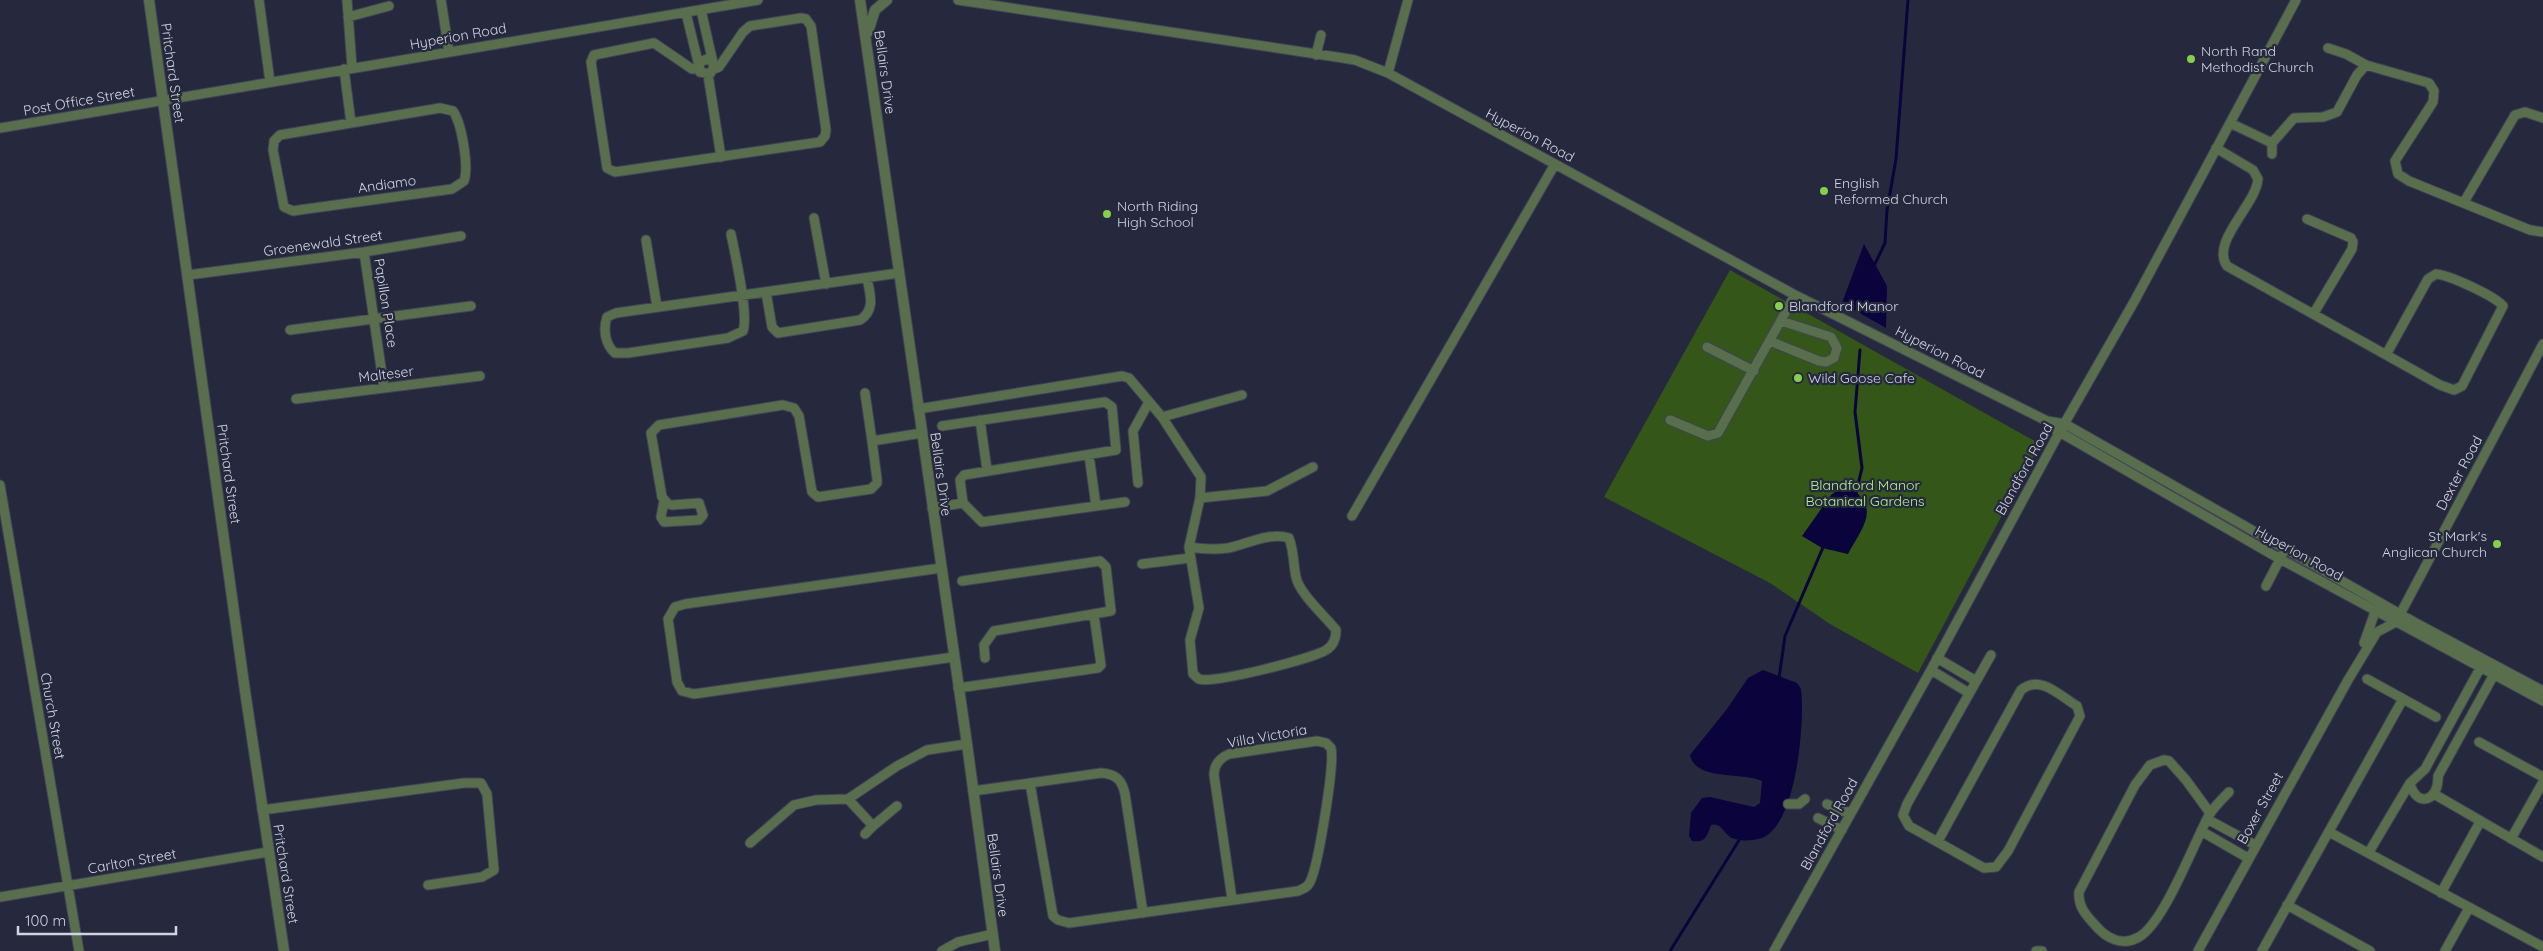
<svg xmlns="http://www.w3.org/2000/svg" width="2543" height="951" viewBox="0 0 2543 951" font-family="Quicksand,sans-serif">
<style>
.green{fill:#345619}
.water{fill:#0b033b}
.lines{fill:none;stroke-linecap:round;stroke-linejoin:round}
.stream{stroke:#0b033b;stroke-width:3}
.minor-casing{stroke:#414457;stroke-width:11}
.tertiary-casing{stroke:#414457;stroke-width:12}
.minor{stroke:#596e4d;stroke-width:9}
.tertiary{stroke:#596e4d;stroke-width:10}
.poi-dot{fill:#85cf4c;stroke:#26293d;stroke-width:2}
.labels{text-anchor:middle;stroke-width:4.5;stroke-linejoin:round;paint-order:stroke}
.street-label{font-size:14px;fill:#d0d3e0;stroke:#26293d}
.poi-label{font-size:14px;fill:#d0d3e0;stroke:#26293d;text-anchor:start}
.park-label{font-size:14px;fill:#b0f185;stroke:#26293d}
</style>
<rect width="100%" height="100%" fill="#26293d"/>
<path class="green" d="M 1730,270 L 2040,444 L 1918,673 L 1830,624 L 1770,583 L 1604,497 Z"/>
<path class="water" d="M 1864,244 L 1887,286 L 1886,328 L 1842,303 Z
M 1846,484 C 1881,508 1865,523 1848,554 L 1822,548 L 1802,536 L 1831,495 Z
M 1763,670 L 1797,683 L 1801,689 C 1805,720 1797,832 1758,839 C 1750,841 1739,841 1732,838 C 1723,834 1722,822 1711,825 C 1707,836 1706,843 1692,841 L 1689,836 L 1691,813 L 1702,798 L 1710,797 L 1754,807 L 1760,803 L 1762,781 C 1743,772 1695,781 1690,755 L 1727,709 L 1748,678 Z"/>
<g class="lines">
<path class="stream" d="M 1873,268 L 1885,243 L 1887,210 L 1896,159 L 1908,0
M 1856,493 L 1862,468 L 1855,412 L 1860,350
M 1779,678 L 1785,636 L 1824,545
M 1670,951 L 1741,837"/>
<defs>
<path id="minor" d="M 259,0 L 270,82
M 347,0 L 352,67
M 441,0 L 449,52
M 958,0 L 1343,58 L 1355,60 L 1388,73 L 1795,295 L 2047,421 L 2065,424 L 2414,622 L 2543,691
M 701,10 L 714,67 L 710,74 L 700,72 L 699,66 L 702,61 L 707,59 L 712,62
M 686,13 L 699,66
M 348,17 L 389,6
M 2328,48 L 2346,54 L 2366,65 L 2429,83 L 2434,91 L 2433,102 L 2395,161 L 2398,174 L 2409,181 L 2530,230 L 2543,232
M 1316,55 L 1321,35
M 344,69 L 351,123 L 280,135 L 274,141 L 273,150 L 284,207 L 293,211 L 299,210 L 452,189 L 464,181 C 469,167 462,124 453,111 L 440,108 L 351,123
M 699,69 L 692,69 L 654,43 L 594,55 L 591,62 L 607,168 L 615,172 L 820,142 L 825,136 L 826,130 L 811,26 L 806,19 L 801,18 L 750,26 L 743,32 L 719,67 L 714,69
M 1388,73 L 1408,0
M 708,75 L 721,157
M 2230,123 L 2272,143
M 0,128 L 758,0
M 2216,148 L 2253,170 L 2258,179 C 2256,205 2210,242 2227,266 L 2440,385 L 2454,390 L 2462,386 L 2503,306 C 2495,296 2449,275 2436,274 L 2428,279 L 2387,353
M 2272,154 L 2272,143 L 2294,118 L 2323,117 L 2337,112 L 2357,75 L 2366,65
M 2464,202 L 2515,115 L 2525,112 L 2543,118
M 814,218 L 826,284
M 2307,219 L 2351,238 L 2353,242 L 2352,249 L 2314,313
M 731,234 C 735,254 749,315 743,331 L 728,338 L 628,353 L 615,353 C 605,345 603,329 607,317 L 616,313 C 710,300 804,286 899,273
M 646,240 L 657,307
M 364,252 L 384,388
M 188,275 L 364,252 L 461,236
M 766,292 L 772,327 L 778,333 L 860,320 C 876,310 870,294 867,278
M 290,330 L 471,306
M 1770,341 L 1819,361 L 1826,362 L 1834,358 L 1837,348 L 1831,337 L 1781,321
M 1707,347 L 1754,371
M 865,393 L 872,441
M 296,399 L 480,376
M 918,409 L 1122,376 L 1129,378 L 1162,417 L 1201,477 L 1200,498 L 1189,547 L 1199,608 L 1190,640 L 1193,674 C 1195,675 1197,678 1199,679 C 1214,684 1311,659 1326,650 C 1333,646 1336,638 1336,630 C 1325,616 1299,593 1296,577 C 1293,563 1294,551 1289,538 C 1269,532 1247,544 1228,548 C 1214,550 1202,549 1189,547
M 1162,417 L 1242,395
M 980,420 L 987,470
M 1670,420 L 1708,436 L 1718,433 L 1795,295
M 942,426 L 1105,402 L 1112,407 L 1116,450 L 964,475 L 960,480 L 963,503
M 2056,430 L 2280,559 L 2543,701
M 1089,455 L 1096,506
M 1138,483 L 1133,431 L 1149,402
M 0,485 L 79,951
M 1200,498 L 1267,491 L 1313,467
M 664,501 L 661,517 L 664,522 L 699,520 L 703,515 L 699,503 L 672,505 L 668,504 L 662,497 L 651,433 L 659,425 L 783,405 L 794,408 L 799,416 L 812,492 L 818,497 L 871,489 L 877,483 L 877,479 L 872,441 L 922,433
M 932,508 L 963,503 L 982,522 L 1125,502
M 1352,516 L 1555,164
M 1142,564 L 1190,558
M 941,568 L 685,604 L 675,607 L 668,619 L 677,682 L 682,691 L 694,694 L 954,657
M 962,581 L 1100,561 L 1106,567 L 1111,611 L 994,631 L 984,645 L 985,658
M 2266,586 L 2282,555
M 2364,643 L 2375,612
M 1937,658 L 1976,681
M 2483,663 L 2425,769 L 2410,783 C 2416,808 2439,802 2438,776 L 2497,669
M 1931,670 L 1969,693
M 2367,679 L 2436,717
M 958,688 L 1098,668 L 1101,665 L 1094,615
M 2479,742 L 2543,777
M 1030,783 L 1053,916 L 1058,920 L 1069,923 L 1298,891 C 1303,889 1308,887 1310,882 C 1318,867 1335,764 1331,748 L 1326,743 L 1317,741 L 1229,754 C 1220,758 1214,765 1214,775 L 1232,899
M 973,791 L 1101,773 C 1116,774 1122,780 1125,794 L 1143,913
M 2434,794 L 2543,857
M 848,799 L 873,826 L 897,806
M 1788,804 L 1799,804 L 1805,799
M 1827,804 L 1840,811 L 1850,812
M 262,810 L 464,783 L 481,783 L 487,794 L 494,870 L 482,877 L 428,885
M 2210,813 L 2186,780 L 2169,761 L 2164,760 L 2150,765 L 2135,785 L 2079,892 C 2078,907 2086,915 2095,925 C 2106,938 2122,947 2139,937 C 2164,923 2194,843 2209,815 C 2214,807 2222,799 2229,792
M 1818,818 L 1842,830
M 2207,819 L 2255,845
M 2201,831 L 2248,858
M 2329,832 L 2543,947
M 865,834 L 873,826
M 2511,839 L 2543,782
M 1938,841 L 2021,690 C 2040,674 2060,696 2077,706 L 2080,716 L 2008,851 L 1996,867 L 1984,868 L 1909,826 L 1903,815 L 1907,804 L 1991,655
M 750,843 L 794,805 L 816,800 L 848,799 L 897,766 L 927,750 L 967,744
M 2369,852 L 2410,783
M 2441,893 L 2480,822
M 0,897 L 268,852
M 2287,905 L 2370,951
M 942,951 L 958,942 L 993,934
M 1774,951 L 1931,670 L 2059,433 L 2135,300 L 2296,0
M 2036,951 L 2042,951
M 2198,951 L 2348,680 L 2377,632 L 2396,622 L 2543,344
M 2262,951 L 2403,699
M 2445,951 L 2469,908"/>
<path id="tertiary" d="M 149,0 L 245,691 L 284,951
M 860,0 L 967,744 L 995,951
M 868,32 L 875,10 L 887,0"/>
</defs>
<use href="#minor" class="minor-casing"/>
<use href="#tertiary" class="tertiary-casing"/>
<use href="#minor" class="minor"/>
<use href="#tertiary" class="tertiary"/>
</g>
<g class="poi-dot">
<circle cx="2191" cy="59" r="5"/>
<circle cx="1824" cy="191" r="5"/>
<circle cx="1107" cy="214" r="5"/>
<circle cx="1779" cy="306" r="5"/>
<circle cx="1798" cy="378" r="5"/>
<circle cx="2497" cy="544" r="5"/>
</g>
<g class="labels">
<g class="street-label">
<text transform="translate(458 36) rotate(-10)" y="5">Hyperion Road</text>
<text transform="translate(885 72) rotate(82)" y="5">Bellairs Drive</text>
<text transform="translate(173 73) rotate(82)" y="5">Pritchard Street</text>
<text transform="translate(79 101) rotate(-10)" y="5">Post Office Street</text>
<text transform="translate(1530 135) rotate(28)" y="5">Hyperion Road</text>
<text transform="translate(387 184) rotate(-8)" y="5">Andiamo</text>
<text transform="translate(323 243) rotate(-8)" y="5">Groenewald Street</text>
<text transform="translate(386 303) rotate(81)" y="5">Papillon Place</text>
<text transform="translate(1940 352) rotate(27)" y="5">Hyperion Road</text>
<text transform="translate(386 374) rotate(-7)" y="5">Malteser</text>
<text transform="translate(2024 469) rotate(-61)" y="5">Blandford Road</text>
<text transform="translate(2459 473) rotate(-62)" y="5">Dexter Road</text>
<text transform="translate(229 474) rotate(82)" y="5">Pritchard Street</text>
<text transform="translate(941 474) rotate(82)" y="5">Bellairs Drive</text>
<text transform="translate(2299 553) rotate(29)" y="5">Hyperion Road</text>
<text transform="translate(53 716) rotate(80)" y="5">Church Street</text>
<text transform="translate(1267 736) rotate(-10)" y="5">Villa Victoria</text>
<text transform="translate(2260 808) rotate(-61)" y="5">Boxer Street</text>
<text transform="translate(1829 824) rotate(-61)" y="5">Blandford Road</text>
<text transform="translate(132 861) rotate(-10)" y="5">Carlton Street</text>
<text transform="translate(286 874) rotate(81)" y="5">Pritchard Street</text>
<text transform="translate(998 875) rotate(82)" y="5">Bellairs Drive</text>
</g>
<g class="poi-label">
<text x="2201" y="56">North Rand<tspan x="2201" dy="16">Methodist Church</tspan></text>
<text x="1834" y="188">English<tspan x="1834" dy="16">Reformed Church</tspan></text>
<text x="1117" y="211">North Riding<tspan x="1117" dy="16">High School</tspan></text>
<text x="1789" y="311">Blandford Manor</text>
<text x="1808" y="383">Wild Goose Cafe</text>
<text x="2487" y="541" text-anchor="end">St Mark's<tspan x="2487" dy="16">Anglican Church</tspan></text>
</g>
<g class="park-label">
<text x="1865" y="490">Blandford Manor<tspan x="1865" dy="16">Botanical Gardens</tspan></text>
</g>
</g>
<path d="M18 926v8h158v-8" fill="none" stroke="#d0d3e0" stroke-width="2.5"/>
<text x="25" y="926" font-size="15" fill="#d0d3e0" stroke="#26293d" stroke-width="4" paint-order="stroke">100 m</text>
</svg>
